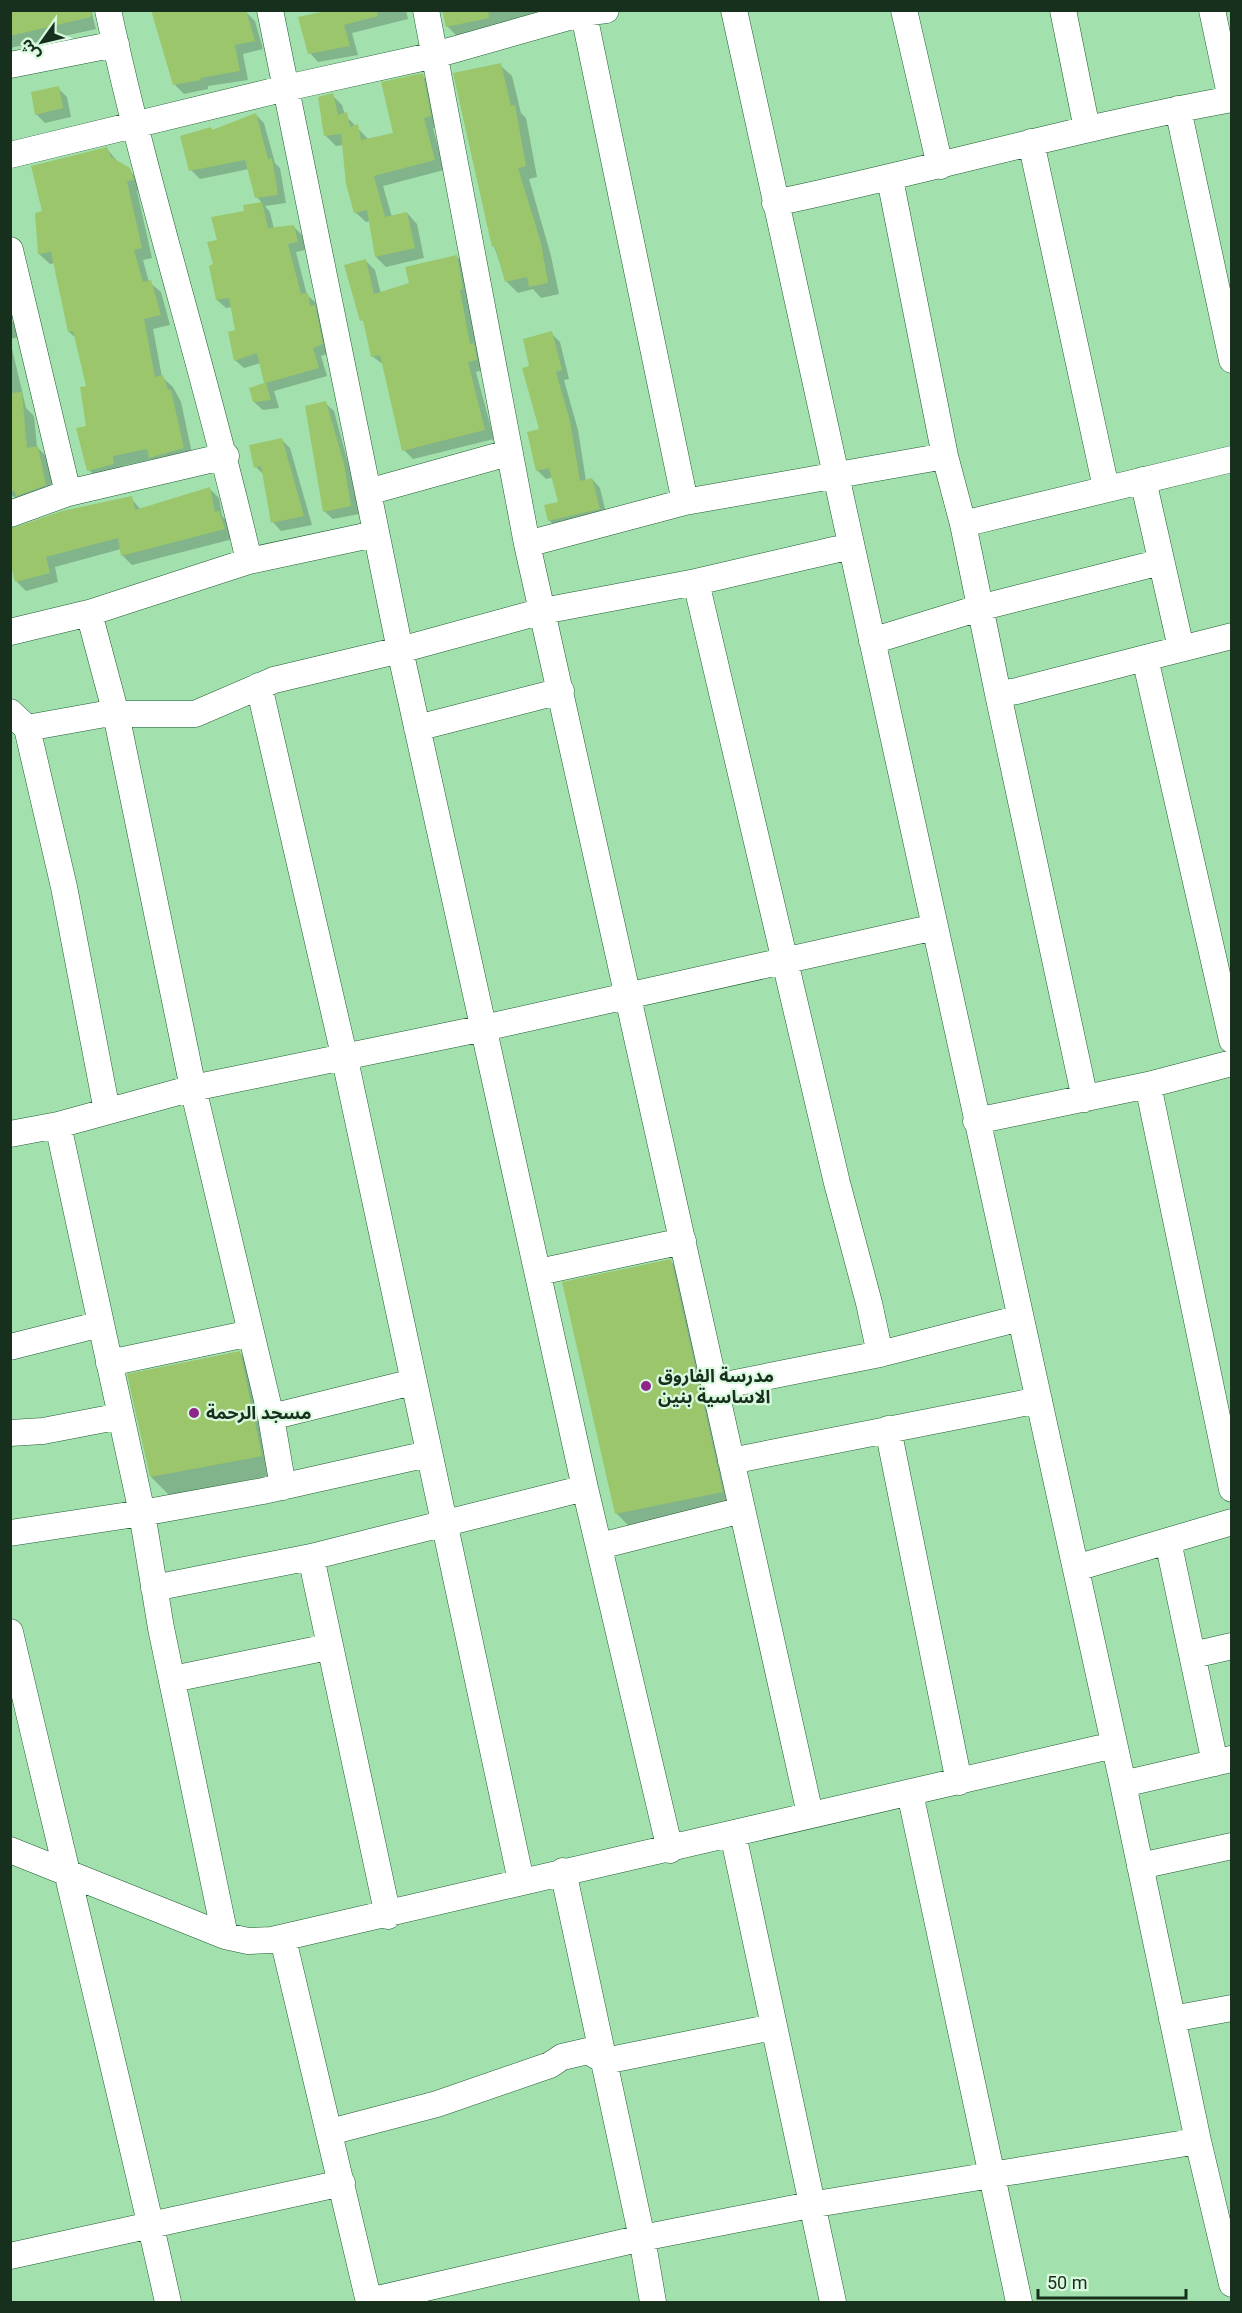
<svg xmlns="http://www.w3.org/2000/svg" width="1242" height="2313" viewBox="0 0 1242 2313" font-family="Roboto,'Noto Sans Arabic',sans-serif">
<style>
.shadow{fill:#0003}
.building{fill:#9bc66c}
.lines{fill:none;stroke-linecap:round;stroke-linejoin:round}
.minor-casing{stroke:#1f5c30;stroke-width:27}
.minor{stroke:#fff;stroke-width:26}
.poi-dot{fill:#8e258a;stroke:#daf9df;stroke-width:2}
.labels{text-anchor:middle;stroke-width:4.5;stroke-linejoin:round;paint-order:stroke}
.poi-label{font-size:18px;font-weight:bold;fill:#17301d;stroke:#daf9df;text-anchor:start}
</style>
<rect width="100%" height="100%" fill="#a2e1ae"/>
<path class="shadow" d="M 10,10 L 91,10 L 96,29 L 10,48 Z
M 338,10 L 406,10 L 408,19 L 352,33 L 358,55 L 318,62 L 310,53 Z
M 444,10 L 565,10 L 457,36 L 447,26 Z
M 246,12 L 255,21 L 263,49 L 243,54 L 248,80 L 208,86 L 208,89 L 184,94 L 175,85 Z
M 500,65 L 512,76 L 521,113 L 526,118 L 537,177 L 529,179 L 551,256 L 559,294 L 541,298 L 533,289 L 518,293 L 506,281 L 494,246 Z
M 422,75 L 432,85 L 440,126 L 433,128 L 444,170 L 383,186 L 392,217 L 407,213 L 417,224 L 424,258 L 386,267 L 376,257 L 370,221 L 366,222 L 355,212 L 344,145 L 336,146 L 326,136 L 332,95 L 342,105 L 345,115 L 369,140 L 395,134 Z
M 58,88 L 67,97 L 71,117 L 45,123 L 36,114 Z
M 256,115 L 264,123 L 275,163 L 280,168 L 286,203 L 265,206 L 270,212 L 274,229 L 293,226 L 302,235 L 305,250 L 296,252 L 307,295 L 316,303 L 317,310 L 323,315 L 330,353 L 321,356 L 327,376 L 274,391 L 279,408 L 263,410 L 254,402 L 266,384 L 261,363 L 244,368 L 235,360 L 237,331 L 232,307 L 226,308 L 217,300 L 215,266 L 219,241 L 246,212 L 245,206 L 262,203 L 257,197 L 249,169 L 200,179 L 191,170 L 213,131 Z
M 107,149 L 119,163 L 140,180 L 143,190 L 137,191 L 152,258 L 143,260 L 149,282 L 161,292 L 170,325 L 153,329 L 162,377 L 173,387 L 181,402 L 193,458 L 160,467 L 153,459 L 122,466 L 123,474 L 99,480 L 89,470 L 88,387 L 77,339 L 69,332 L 55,263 L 50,264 L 39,254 L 44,212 Z
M 457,257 L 466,266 L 486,369 L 476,372 L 494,439 L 413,459 L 404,450 L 384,365 L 372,356 L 366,324 L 362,320 L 365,260 L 375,270 L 381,294 L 410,284 Z
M 10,319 L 15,324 L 19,337 L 10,339 Z
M 551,333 L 560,342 L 569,379 L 564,380 L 578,430 L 586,481 L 592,479 L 600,488 L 607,517 L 558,529 L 549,520 L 560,503 L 553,477 L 546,479 L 537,470 L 541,430 L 531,367 Z
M 10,340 L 26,408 L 34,416 L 37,447 L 49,459 L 57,496 L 20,503 L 11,494 Z
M 325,403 L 334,411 L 351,474 L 359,514 L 333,519 L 324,511 Z
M 281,439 L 290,448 L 312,525 L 281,531 L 273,522 L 264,475 L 256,467 Z
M 209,488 L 219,498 L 222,516 L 228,522 L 233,539 L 132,565 L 122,555 L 121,549 L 55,567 L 58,582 L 26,591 L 17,582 L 11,557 L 131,498 L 141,510 Z
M 670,1261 L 689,1279 L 740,1510 L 634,1531 L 616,1513 Z
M 239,1352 L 257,1371 L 280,1474 L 169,1495 L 151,1477 Z"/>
<path class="building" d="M 10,10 L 91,10 L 91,17 L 10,36 Z
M 151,10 L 246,10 L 255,41 L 235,45 L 240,71 L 200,78 L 201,80 L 173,85 Z
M 330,10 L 377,10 L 378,16 L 344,25 L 350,46 L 308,54 L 298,17 Z
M 442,10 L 488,10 L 489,18 L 446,27 Z
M 501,63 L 511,106 L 515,105 L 526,166 L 518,168 L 541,243 L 548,283 L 529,287 L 527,277 L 505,282 L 495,246 L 492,247 L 453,73 Z
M 423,73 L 431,116 L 424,118 L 435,160 L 374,176 L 385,217 L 407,212 L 415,248 L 375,257 L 367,210 L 354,213 L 346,184 L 341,134 L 324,136 L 318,97 L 333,93 L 338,115 L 347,112 L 350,127 L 358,124 L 361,140 L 393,133 L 381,82 Z
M 59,86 L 63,108 L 35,115 L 31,92 Z
M 256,113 L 268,159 L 272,158 L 278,195 L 255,198 L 245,160 L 189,171 L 180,136 L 211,127 L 212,130 Z
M 107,147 L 111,157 L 130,168 L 134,180 L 127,181 L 142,248 L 134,250 L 143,282 L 151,280 L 161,315 L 144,319 L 155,377 L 163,375 L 168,390 L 171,390 L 184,448 L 149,458 L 147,449 L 113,456 L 114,464 L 87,471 L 76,428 L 86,426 L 80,387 L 86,386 L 73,331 L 68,332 L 51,252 L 38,254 L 35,213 L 42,211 L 31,166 Z
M 262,202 L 268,228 L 294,225 L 298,242 L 288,244 L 301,294 L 308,293 L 310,306 L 315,305 L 323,344 L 313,348 L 319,368 L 266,383 L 271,400 L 253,402 L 249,388 L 264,383 L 257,353 L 234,361 L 228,332 L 235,330 L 229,298 L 216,300 L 209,266 L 213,264 L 207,242 L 217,240 L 211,217 L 244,211 L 243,205 Z
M 457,255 L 463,289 L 460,290 L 470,344 L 474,343 L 477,360 L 468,362 L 485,430 L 402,451 L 380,355 L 371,357 L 363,320 L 360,321 L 344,265 L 366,259 L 374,294 L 409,283 L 405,267 Z
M 552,331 L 562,370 L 556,372 L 570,421 L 580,481 L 592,478 L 600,509 L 548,521 L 544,505 L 558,502 L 549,468 L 536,471 L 527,432 L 539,429 L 522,368 L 529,366 L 523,339 Z
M 22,392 L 27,448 L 38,446 L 46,485 L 16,496 L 15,491 L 10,492 L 10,393 Z
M 326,401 L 344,464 L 351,506 L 323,512 L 305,406 Z
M 282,438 L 304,516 L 271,523 L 261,466 L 254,468 L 249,445 Z
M 210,487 L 215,512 L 219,511 L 225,529 L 121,556 L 118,538 L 46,557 L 50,573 L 15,582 L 10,561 L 10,529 L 62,511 L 132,496 L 135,510 Z
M 671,1259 L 723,1492 L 615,1514 L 562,1282 Z
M 240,1351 L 262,1456 L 150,1477 L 127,1374 Z"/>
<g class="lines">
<defs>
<path id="minor" d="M 108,10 C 148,196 207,377 249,561
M 270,10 L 400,650 L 585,1488 L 670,1850
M 426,10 L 527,544 L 810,1814
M 583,10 L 685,502
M 734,10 L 1123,1784 L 1198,2141 L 1232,2284
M 904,10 L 940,166
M 1063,10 L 1087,129
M 1212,10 L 1231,99
M 10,65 L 116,44
M 1178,109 L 1232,360
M 1031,142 L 1106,488
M 10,155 L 286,88 L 435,55 L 583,13 L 606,10
M 890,179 L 945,456 L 963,524 L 998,694
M 775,203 C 928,171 1078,127 1232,99
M 10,250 L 68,493
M 1143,480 L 1181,648
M 368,492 L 508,453
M 10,514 L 68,493 L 226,456
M 963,524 L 1232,459
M 527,544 L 685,502 L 945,456
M 696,582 L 837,1183 L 869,1303 L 880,1354
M 89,613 L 116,714 L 193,1088 L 271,1417 L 283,1487
M 10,632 L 89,613 L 249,561 L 375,534
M 872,641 L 979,608 L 1161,562
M 1145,658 L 1232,636
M 259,686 L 344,1055 L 521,1881
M 10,712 L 27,728
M 417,728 L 561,691
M 1148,1085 L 1232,1489
M 1085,1099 L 998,694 L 1017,691 L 1145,658 L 1232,1040
M 107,1111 L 64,887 L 27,728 L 105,714 L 195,714 L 274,680 L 400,650 L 543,611 L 696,582 L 851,546
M 976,1121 L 1148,1085 L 1232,1063
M 58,1125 L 142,1513 L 161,1628 L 225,1936
M 10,1134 L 58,1125 L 193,1088 L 484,1028 L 935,927
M 539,1272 L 683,1241
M 10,1347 L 101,1324
M 109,1363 L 251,1333
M 715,1387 L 880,1354 L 1020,1318
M 271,1417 L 413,1382
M 888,1429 L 959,1782
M 10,1433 L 43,1431 L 121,1416
M 731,1461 L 1039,1400
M 10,1533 L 142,1513 L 263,1491 L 428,1454
M 1168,1541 L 1215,1763
M 600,1546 L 742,1510
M 311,1557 L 388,1916
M 1076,1568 L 1232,1522
M 154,1588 L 311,1557 L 585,1488
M 10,1632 C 62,1856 118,2078 168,2302
M 1193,1655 L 1232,1646
M 173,1679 L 328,1647
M 1123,1784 L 1231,1759
M 910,1793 L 1019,2302
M 733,1834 L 833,2302
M 10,1850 L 225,1936 L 248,1941 L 272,1940 L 1114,1745
M 1140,1866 L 1232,1846
M 563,1871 L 642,2238 L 653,2302
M 283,1939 L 369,2302
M 1172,2019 L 1232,2008
M 330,2132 L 437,2104 L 550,2065 L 562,2057 L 588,2051 L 605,2061 L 773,2027
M 10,2256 L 342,2183
M 369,2301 L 642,2238 L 810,2205 L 1198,2141"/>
</defs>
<use href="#minor" class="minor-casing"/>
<use href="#minor" class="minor"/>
</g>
<g class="poi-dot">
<circle cx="646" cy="1386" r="6"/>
<circle cx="194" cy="1413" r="6"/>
</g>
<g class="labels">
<g class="poi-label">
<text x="658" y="1382">مدرسة الفاروق<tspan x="658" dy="21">الاساسية بنين</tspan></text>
<text x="206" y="1419">مسجد الرحمة</text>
</g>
</g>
<rect width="1242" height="2313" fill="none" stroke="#17301d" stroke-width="24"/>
<g transform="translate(42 42) rotate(236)" stroke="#daf9df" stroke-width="4.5" paint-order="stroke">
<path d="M0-4.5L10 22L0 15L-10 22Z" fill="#17301d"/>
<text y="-9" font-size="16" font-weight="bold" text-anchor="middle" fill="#17301d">ش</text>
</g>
<path d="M1038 2289v9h148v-9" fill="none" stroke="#17301d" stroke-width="3"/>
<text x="1047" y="2289" font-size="18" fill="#17301d" stroke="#daf9df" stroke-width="4.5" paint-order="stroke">50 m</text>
</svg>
